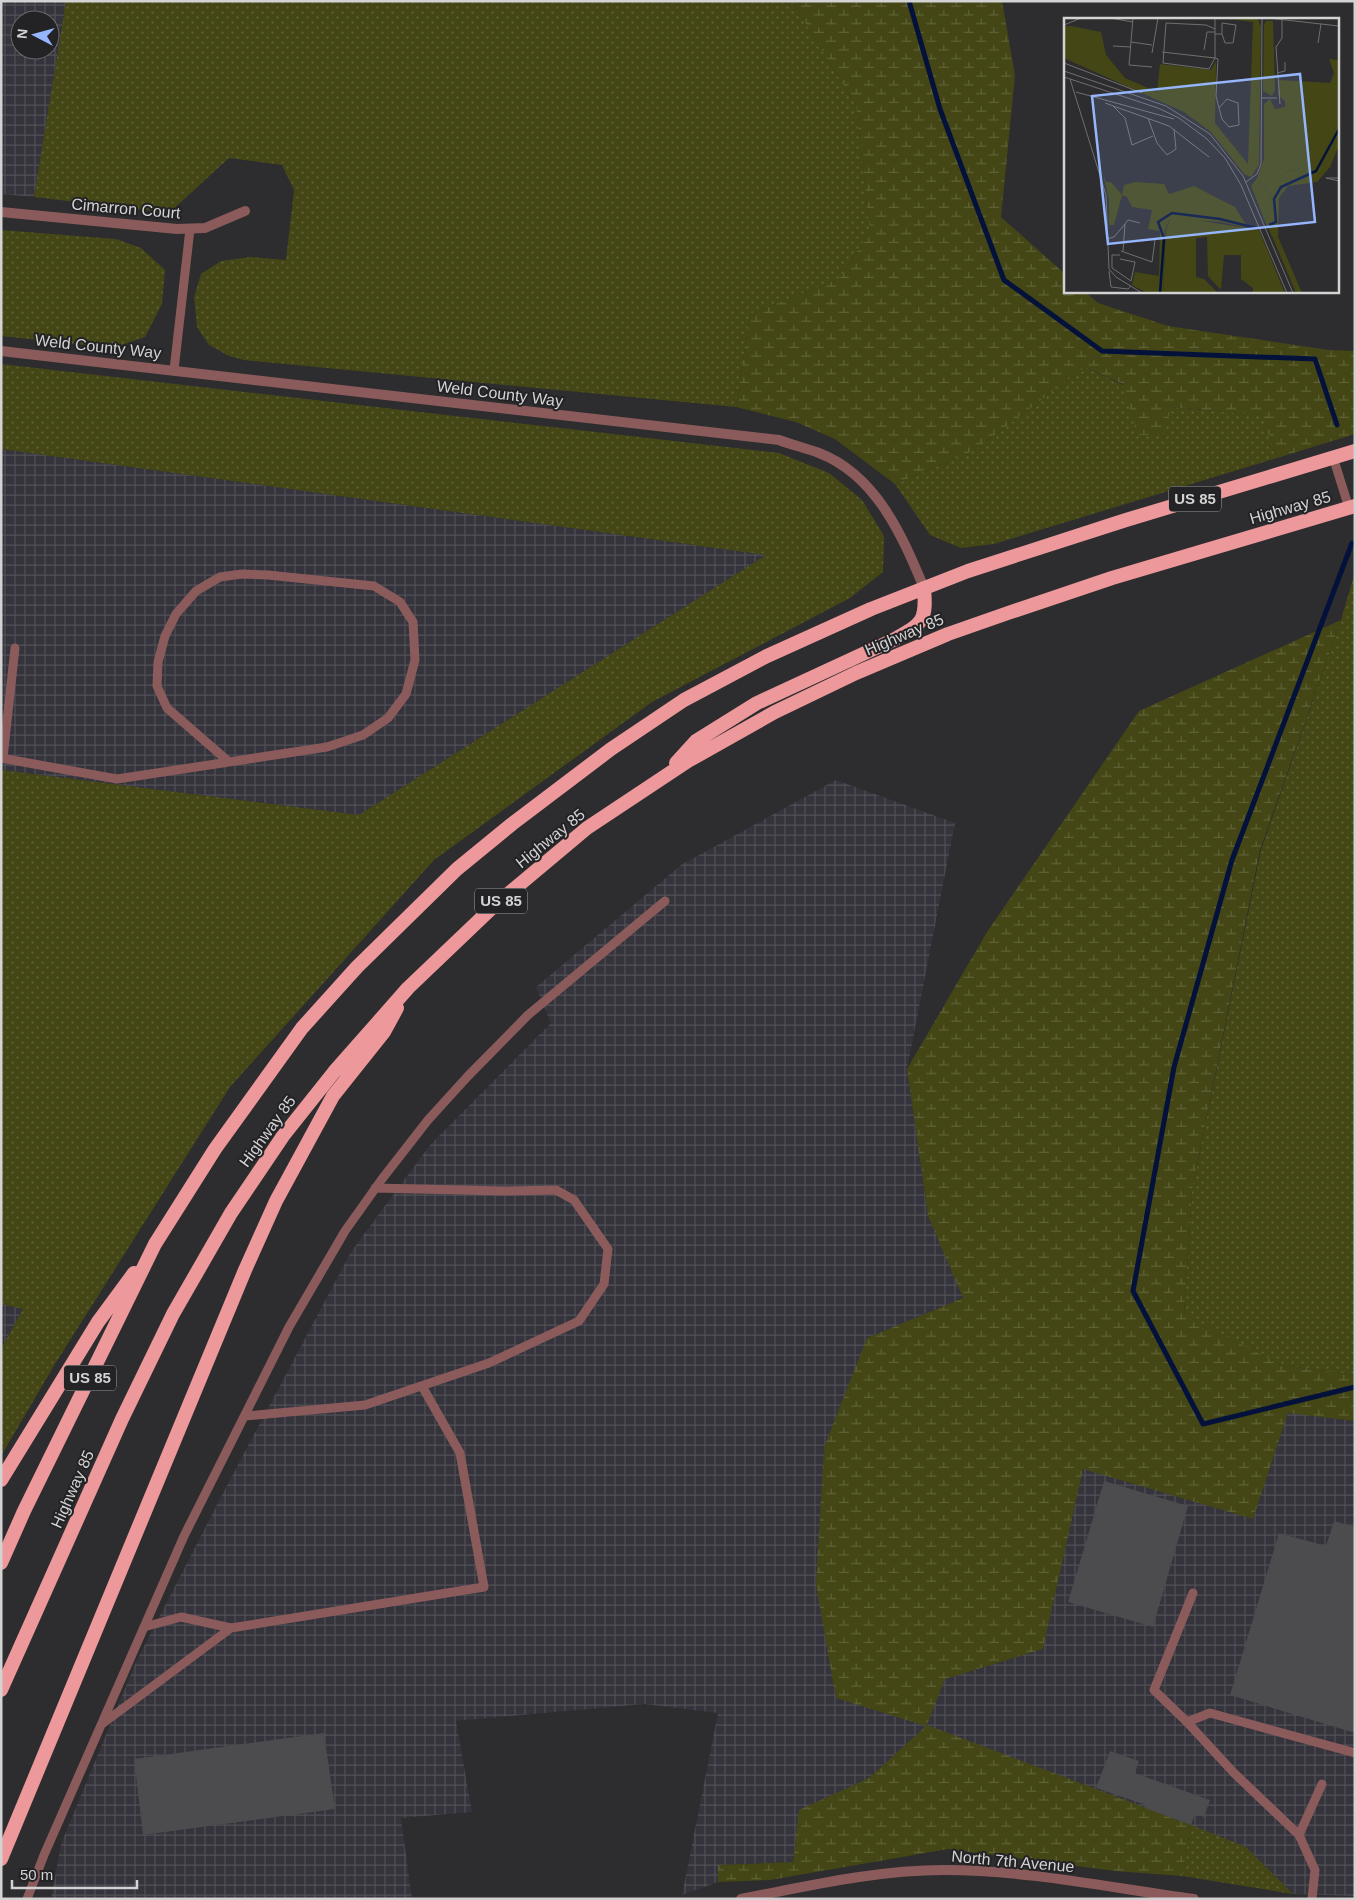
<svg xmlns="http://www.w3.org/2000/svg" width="1356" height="1900" viewBox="0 0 1356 1900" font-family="Helvetica,sans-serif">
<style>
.industrial{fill:url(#industrial-grid);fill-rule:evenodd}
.grass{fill:url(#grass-dots)}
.wetland{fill:url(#wetland-marsh)}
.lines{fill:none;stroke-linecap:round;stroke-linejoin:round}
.stream{stroke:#04123b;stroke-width:5}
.building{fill:#4c4b4d}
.service{stroke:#8b5b5c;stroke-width:9}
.minor{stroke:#8b5b5c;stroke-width:10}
.tertiary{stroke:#8b5b5c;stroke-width:10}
.trunk{stroke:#ed989b;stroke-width:14}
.labels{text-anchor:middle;stroke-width:4;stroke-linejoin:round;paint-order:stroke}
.shield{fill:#232225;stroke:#9e9ea0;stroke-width:1}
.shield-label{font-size:15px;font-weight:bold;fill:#d3d3d4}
.street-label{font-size:16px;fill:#d3d3d4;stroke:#232225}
.inset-river{fill:none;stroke:#04123b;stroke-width:2.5}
.inset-road{fill:none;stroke:#6f6f70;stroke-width:1}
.view{fill:#95b6fd;fill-opacity:0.15;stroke:#95b6fd;stroke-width:2.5}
.inset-edge{fill:none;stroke:#d3d3d4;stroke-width:2.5}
</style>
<defs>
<pattern id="industrial-grid" width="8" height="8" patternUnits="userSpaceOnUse" patternTransform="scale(1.25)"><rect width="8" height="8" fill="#35333b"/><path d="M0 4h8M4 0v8" fill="none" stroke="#515056"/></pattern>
<pattern id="grass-dots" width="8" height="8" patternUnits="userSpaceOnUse" patternTransform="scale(1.25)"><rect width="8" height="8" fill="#444715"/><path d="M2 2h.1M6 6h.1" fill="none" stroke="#5e6136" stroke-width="1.8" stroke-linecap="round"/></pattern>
<pattern id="wetland-marsh" width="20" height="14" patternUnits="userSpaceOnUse" patternTransform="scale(1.25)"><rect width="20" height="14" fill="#444715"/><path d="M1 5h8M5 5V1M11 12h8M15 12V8" fill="none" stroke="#5e6136"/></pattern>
</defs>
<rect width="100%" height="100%" fill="#2d2c2e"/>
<path class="industrial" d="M 1,1 L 66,1 L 34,197 L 1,194 ZM 20,20 L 50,20 L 50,50 L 20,50 Z
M 1,449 L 766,555 L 359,815 L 1,770 Z
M 836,780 L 955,823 L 907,1069 L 928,1216 L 963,1298 L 867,1338 L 945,1679 L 1043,1649 L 1083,1468 L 1253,1519 L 1288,1412 L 1355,1421 L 1355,1896 L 1293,1894 L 1246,1847 L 927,1726 L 869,1778 L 800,1810 L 793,1862 L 718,1865 L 718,1882 L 682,1895 L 718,1713 L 644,1704 L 456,1721 L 472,1812 L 401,1818 L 412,1899 L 51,1899 L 61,1844 L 135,1664 L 224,1491 L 351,1252 L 430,1145 L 551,1023 L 536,987 L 681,865 Z
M 1,1304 L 23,1309 L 1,1349 Z"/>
<path class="grass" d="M 66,1 L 792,1 L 856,105 L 870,232 L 839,279 L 750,314 L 736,407 L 244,360 L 229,356 L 209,345 L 197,327 L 194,297 L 201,274 L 221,261 L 251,257 L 286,260 L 294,190 L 282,165 L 229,158 L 169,213 L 34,197 Z
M 1,230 L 116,239 L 141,248 L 165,270 L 162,304 L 145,337 L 113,348 L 1,336 Z
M 1,364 L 779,453 L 829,473 L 862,500 L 884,536 L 883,572 L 850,598 L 652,702 L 434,860 L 230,1087 L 55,1364 L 1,1456 L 1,1349 L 23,1309 L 1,1304 L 1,770 L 359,815 L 766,555 L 1,449 Z
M 1085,367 L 1170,407 L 1263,415 L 1277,458 L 994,544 L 961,548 L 930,535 L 895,484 L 975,450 Z
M 1355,572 L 1355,1375 L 1281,1365 L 1184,1315 L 1192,1191 L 1261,850 L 1341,620 Z
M 1191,1825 L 1246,1847 L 1293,1894 L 1182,1876 Z"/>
<path class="wetland" d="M 792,1 L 1002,1 L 1015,75 L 1001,217 L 1065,274 L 1065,291 L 1084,291 L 1098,303 L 1168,326 L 1329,350 L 1355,351 L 1355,434 L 1277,458 L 1262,415 L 1171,407 L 1163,435 L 1137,435 L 1123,384 L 1085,367 L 975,450 L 895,484 L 835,439 L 796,422 L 736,407 L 750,314 L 839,279 L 870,232 L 856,105 Z
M 1341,620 L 1260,850 L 1192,1191 L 1184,1314 L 1281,1365 L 1355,1375 L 1355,1421 L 1288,1413 L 1253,1519 L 1083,1469 L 1043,1649 L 945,1679 L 927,1725 L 1191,1825 L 1182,1876 L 1115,1871 L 948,1849 L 770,1880 L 718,1882 L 718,1865 L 793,1862 L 799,1810 L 869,1778 L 926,1726 L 836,1698 L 816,1585 L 824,1447 L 867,1338 L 963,1298 L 928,1216 L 907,1069 L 987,932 L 1139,711 Z"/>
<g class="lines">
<path class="stream" d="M 909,1 L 940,109 L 1004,280 L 1102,351 L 1315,359 L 1337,425
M 1352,543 L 1232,860 L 1174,1067 L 1133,1291 L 1203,1424 L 1355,1387"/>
</g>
<path class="building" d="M 1104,1481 L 1188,1506 L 1153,1627 L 1068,1602 Z
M 1334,1521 L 1355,1527 L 1355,1733 L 1230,1695 L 1279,1533 L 1326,1546 Z
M 324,1733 L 335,1809 L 143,1835 L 134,1759 Z
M 1110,1751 L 1139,1761 L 1135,1773 L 1210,1800 L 1204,1817 L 1195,1814 L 1191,1825 L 1145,1808 L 1146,1805 L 1096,1788 Z"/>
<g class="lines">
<path class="service" d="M 174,370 L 190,229
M 1333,457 L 1349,508
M 1,758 L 117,779 L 229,762 L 327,747 L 363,735 L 388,718 L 406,694 L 415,660 L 413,622 L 400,602 L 374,586 L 268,575 L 242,574 L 220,577 L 196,591 L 176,614 L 165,636 L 158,662 L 157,686 L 167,708 L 229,762
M 3,758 L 15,648
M 245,1416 L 365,1405 L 489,1363 L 579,1321 L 604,1284 L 608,1249 L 574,1200 L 556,1190 L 504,1191 L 375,1188
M 144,1627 L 181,1617 L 231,1628
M 1187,1722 L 1154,1690 L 1193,1593
M 102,1724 L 231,1628 L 484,1587 L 460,1453 L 422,1386
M 1299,1835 L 1322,1784
M 27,1899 L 44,1855 L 184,1536 L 289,1327 L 345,1231 L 382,1179 L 428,1120 L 468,1076 L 528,1015 L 665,901
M 1312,1899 L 1315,1870 L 1299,1835 L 1234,1773 L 1187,1722 L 1210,1713 L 1355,1753"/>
<path class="minor" d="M 1,212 L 177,229 L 205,228 L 245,211"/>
<path class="tertiary" d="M 1,351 L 779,440 C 792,445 806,448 819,453 C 876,475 902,535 924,588
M 741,1899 C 808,1886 876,1870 944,1870 C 1028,1870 1111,1888 1194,1899"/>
<path class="trunk" d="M 676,763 L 696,741 L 757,703 L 893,640 C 922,624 927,622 924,588
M 1,1480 L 98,1322 L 134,1273
M 1,1563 L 24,1511 L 155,1244 L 215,1149 L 302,1028 L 357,967 L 457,869 L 512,824 L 611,749 L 684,700 L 767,656 L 871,609 L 968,571 L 1126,520 L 1355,451
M 1,1690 L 122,1419 L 173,1314 L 231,1213 L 283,1136 L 334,1072 L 408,988 L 495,905 L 587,828 L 688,761 L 775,712 L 856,673 L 948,634 L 1008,613 L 1112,578 L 1355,506
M 1,1859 L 245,1270 L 276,1201 L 333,1096 L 384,1032 L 397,1008"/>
</g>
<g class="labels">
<g class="shield">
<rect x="1169" y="486.5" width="52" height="25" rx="4"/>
<rect x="475" y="888.5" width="52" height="25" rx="4"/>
<rect x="64" y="1365.5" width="52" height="25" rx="4"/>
</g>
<g class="shield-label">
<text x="1195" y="504">US 85</text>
<text x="501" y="906">US 85</text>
<text x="90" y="1383">US 85</text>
</g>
<g class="street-label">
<text transform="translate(126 208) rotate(5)" y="6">Cimarron Court</text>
<text transform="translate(98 346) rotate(6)" y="6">Weld County Way</text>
<text transform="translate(500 393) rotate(7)" y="6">Weld County Way</text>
<text transform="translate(1290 507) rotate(-16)" y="6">Highway 85</text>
<text transform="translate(904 634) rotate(-23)" y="6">Highway 85</text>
<text transform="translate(550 838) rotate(-39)" y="6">Highway 85</text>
<text transform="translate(267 1131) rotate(-54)" y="6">Highway 85</text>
<text transform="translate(72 1489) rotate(-66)" y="6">Highway 85</text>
<text transform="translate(1013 1861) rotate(5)" y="6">North 7th Avenue</text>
</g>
</g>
<g transform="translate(1064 18)">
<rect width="275" height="275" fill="#2d2c2e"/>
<path d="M 158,0 L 193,0 L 197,8 L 195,147 L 187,159 L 180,156 L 147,114 L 120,94 L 0,40 L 0,8 L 7,8 L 37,14 L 42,37 L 61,60 L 93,74 L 96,46 L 147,52 L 152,43 L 151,105 L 184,146 L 189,4 ZM 202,3 L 209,3 L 211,72 L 208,78 L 199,73 L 200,7 ZM 265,41 L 275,42 L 275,104 L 260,135 L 234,151 L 220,154 L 200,141 L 200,86 L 206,81 L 211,91 L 221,89 L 221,83 L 214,77 L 215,62 L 266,65 L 270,55 ZM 193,160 L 208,179 L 205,199 L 200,201 L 187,168 ZM 119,200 L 195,212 L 221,275 L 189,275 L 189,270 L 177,261 L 177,237 L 160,237 L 157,272 L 144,258 L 143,219 L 132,220 L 132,259 L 140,261 L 154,275 L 99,275 L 102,212 L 106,201 ZM 214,219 L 238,275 L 232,275 L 209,220 Z" fill="#444715"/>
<path d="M 275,104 L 275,127 L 266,149 L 253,164 L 224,168 L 215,180 L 214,219 L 209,220 L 200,201 L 205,199 L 201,186 L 208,179 L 193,160 L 200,141 L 210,142 L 221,154 L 234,151 L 259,135 ZM 39,156 L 42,164 L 47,164 L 58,177 L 60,167 L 72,164 L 100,166 L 105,176 L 130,168 L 171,189 L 184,210 L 157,204 L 106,201 L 101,212 L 99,275 L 83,275 L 68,267 L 71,254 L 95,258 L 96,213 L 84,211 L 88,192 L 68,189 L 63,179 L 58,177 L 50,207 L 45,207 L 45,181 Z" fill="#444715"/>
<path class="inset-river" d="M 205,207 L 212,204 L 210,181 L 217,169 L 252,153 L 275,111M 96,275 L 100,220 L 94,204 L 108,195 L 156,201 L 192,210"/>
<path class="inset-road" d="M 46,0 L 69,4M 69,0 L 65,47 L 88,49M 151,0 L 151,40 L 145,51 L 99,45 L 102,5 L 142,7 L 151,11M 204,0 L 275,8M 0,7 L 17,0M 151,16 L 158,16 L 158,5 L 172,7 L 169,25 L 161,25 L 158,16M 67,24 L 88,27M 254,25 L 257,6M 49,28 L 66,29M 140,32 L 143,14 L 151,14M 98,34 L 151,40M 88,35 L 94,0M 151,40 L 154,41 L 152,78 L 155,90 L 158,101 L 165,109 L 175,107 L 174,85 L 163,81 L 155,90M 0,45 L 78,75M 0,53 L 102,88 L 146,116 L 179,158 L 229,275M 213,55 L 221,53 L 221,44M 0,59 L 94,90 L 115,100 L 143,121 L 161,140 L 177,167 L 223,275M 6,61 L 42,177 L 45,251 L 52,259 L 78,275M 12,74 L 110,101M 197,80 L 213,80M 41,85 L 105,108 L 145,139M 216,86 L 212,29 L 218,20 L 218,2M 49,88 L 61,100 L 68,127 L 89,118M 84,100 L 93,125 L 103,137 L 112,131 L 110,111M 275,160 L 262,160 L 275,163M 182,164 L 193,156 L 197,146 L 198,0M 61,206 L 64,202 L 76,205M 43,221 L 50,219 L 61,206 L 59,233M 57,233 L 88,244 L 91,222M 56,241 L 71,244 L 67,263 L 48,250 L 48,237 L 56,237M 45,253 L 47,269 L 64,271 L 67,268"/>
<path class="view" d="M 236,56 L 251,204 L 44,226 L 28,78 Z"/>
<rect width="275" height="275" class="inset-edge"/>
</g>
<rect width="1356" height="1900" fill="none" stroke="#d3d3d4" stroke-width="5"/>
<g transform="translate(35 35) rotate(276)"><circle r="24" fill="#232225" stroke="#69696b"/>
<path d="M0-4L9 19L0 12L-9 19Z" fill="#95b6fd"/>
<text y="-8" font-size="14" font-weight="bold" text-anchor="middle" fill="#d3d3d4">N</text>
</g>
<path d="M12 1880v8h125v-8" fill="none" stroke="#d3d3d4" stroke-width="2.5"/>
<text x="20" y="1880" font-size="15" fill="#d3d3d4" stroke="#232225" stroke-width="4" paint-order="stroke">50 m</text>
</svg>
